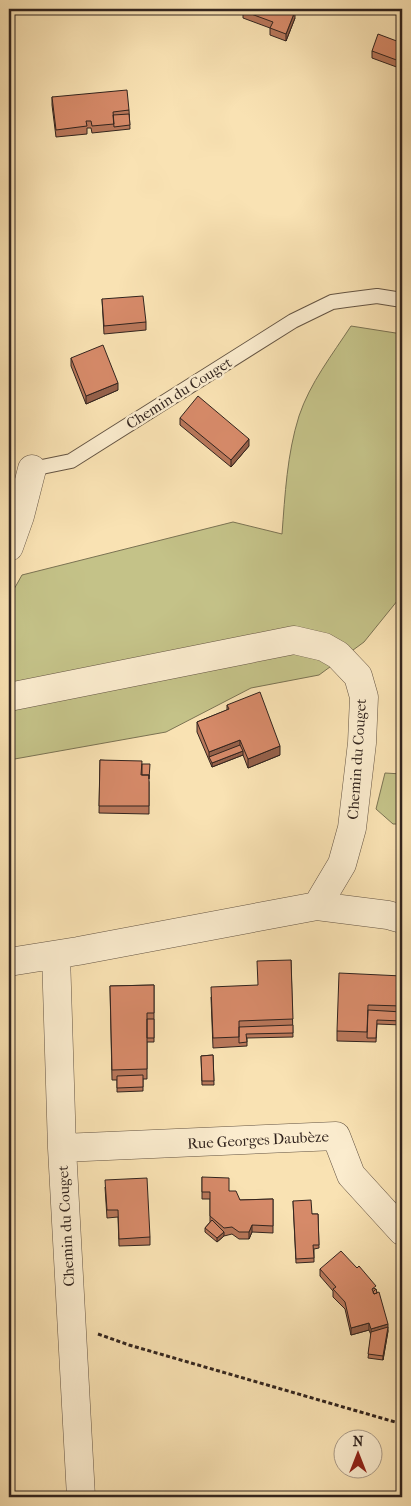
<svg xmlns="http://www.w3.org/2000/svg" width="411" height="1506" viewBox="0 0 411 1506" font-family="'IM FELL French Canon',serif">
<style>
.green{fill:#c4c288;stroke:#7b7353}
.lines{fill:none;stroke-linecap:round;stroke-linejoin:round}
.service-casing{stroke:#645443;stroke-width:16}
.minor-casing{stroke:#645443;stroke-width:29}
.path{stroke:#32241e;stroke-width:3;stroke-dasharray:4 2.5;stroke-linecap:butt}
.service{stroke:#fbecce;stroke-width:14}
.minor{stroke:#fbecce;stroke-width:28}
.wall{fill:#b8775a;stroke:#32241e}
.shaded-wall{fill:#96614a;stroke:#32241e}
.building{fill:#d68a69;stroke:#32241e}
.labels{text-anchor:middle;stroke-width:5;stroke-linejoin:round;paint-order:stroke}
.street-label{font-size:15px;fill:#32241e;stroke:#fbecce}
</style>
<rect width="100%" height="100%" fill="#f9e2b3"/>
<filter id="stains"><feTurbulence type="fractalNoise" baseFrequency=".004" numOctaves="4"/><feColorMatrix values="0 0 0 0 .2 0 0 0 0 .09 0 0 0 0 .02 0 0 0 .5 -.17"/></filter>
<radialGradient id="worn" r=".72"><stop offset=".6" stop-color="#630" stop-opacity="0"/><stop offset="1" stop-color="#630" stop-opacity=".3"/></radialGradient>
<path class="green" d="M 351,326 L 402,334 L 402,595 L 364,642 L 319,675 L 251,688 L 166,732 L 9,760 L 9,598 L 22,575 L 233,522 L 282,534 C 285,495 287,454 299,416 C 310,383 332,355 351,326 Z
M 385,773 L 402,774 L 402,824 L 393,824 L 376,809 Z"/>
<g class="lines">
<defs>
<path id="service" d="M 32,469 L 71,461 L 293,321 L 332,302 L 346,300 L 377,296 L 402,300"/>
<path id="minor" d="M 9,547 L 20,516 L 32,469
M 9,697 L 294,640 L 324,647 L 338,655 L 358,676 L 364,697 L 362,743 L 352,828 L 342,864 L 317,906 L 78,951 L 9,962
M 317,906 L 388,915 L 402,919
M 56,955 L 62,1148 L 81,1497
M 62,1148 L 336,1136 L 351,1175 L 402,1231"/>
</defs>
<use href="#service" class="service-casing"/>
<use href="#minor" class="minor-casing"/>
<path class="path" d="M 98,1334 L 129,1345 L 402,1424"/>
<use href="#service" class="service"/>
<use href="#minor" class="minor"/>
</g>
<path class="wall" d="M 243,11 L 295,18 L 286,41 L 270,35 L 270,28 L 243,18 Z
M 402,43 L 402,69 L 372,58 L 372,51 Z
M 52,97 L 129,110 L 130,129 L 92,133 L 91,128 L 87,128 L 87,134 L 56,137 L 52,105 Z
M 102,299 L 146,322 L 146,330 L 104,334 Z
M 71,358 L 118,390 L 86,404 L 71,366 Z
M 180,418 L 249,446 L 231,467 L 180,425 Z
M 227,705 L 280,755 L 248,768 L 243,755 L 212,767 L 197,732 L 197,722 L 227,710 Z
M 100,760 L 142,764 L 149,782 L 149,814 L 99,813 Z
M 291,960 L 293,1037 L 247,1038 L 247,1046 L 213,1048 L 211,997 L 257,986 Z
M 402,976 L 402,1025 L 377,1024 L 376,1042 L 337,1041 L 337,1031 Z
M 154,985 L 154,1042 L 147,1042 L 147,1079 L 143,1079 L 143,1091 L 117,1092 L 117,1080 L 112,1080 L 110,986 Z
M 213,1055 L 214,1085 L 202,1085 L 201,1056 Z
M 202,1177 L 229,1191 L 240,1200 L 273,1199 L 273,1233 L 252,1232 L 249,1239 L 239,1239 L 232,1234 L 224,1236 L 217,1242 L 205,1232 L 205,1228 L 210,1222 L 210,1199 L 202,1199 Z
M 105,1187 L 150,1237 L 150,1245 L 119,1246 L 118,1217 L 107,1218 Z
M 293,1201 L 312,1214 L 318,1214 L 319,1248 L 314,1249 L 314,1262 L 296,1263 Z
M 320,1269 L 376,1289 L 388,1331 L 383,1360 L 368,1358 L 371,1335 L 369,1330 L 351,1335 L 345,1309 L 333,1297 L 333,1291 L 320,1276 Z"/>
<path class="shaded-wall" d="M 295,11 L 295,18 L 286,41 L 286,34 Z
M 118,383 L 118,390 L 86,404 L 86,396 Z
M 249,439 L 249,446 L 231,467 L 231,460 Z
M 240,740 L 240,749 L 209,757 L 209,752 Z
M 280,746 L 280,755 L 248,768 L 248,759 Z
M 243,751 L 243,755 L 212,767 L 212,763 Z
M 252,1225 L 252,1232 L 249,1239 L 249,1232 Z
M 224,1232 L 224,1236 L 217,1242 L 217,1238 Z
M 369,1323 L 369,1330 L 351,1335 L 351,1328 Z
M 388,1324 L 388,1331 L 383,1360 L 383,1356 L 371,1336 L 371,1329 Z"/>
<path class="building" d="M 244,9 L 290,9 L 295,11 L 286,34 L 270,28 L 273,22 L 243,11 Z
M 378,34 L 402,43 L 402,62 L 372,51 Z
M 127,90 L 129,110 L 113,112 L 114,124 L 92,126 L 91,121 L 86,121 L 87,126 L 56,130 L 52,97 Z
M 129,114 L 130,125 L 114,127 L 113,115 Z
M 143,296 L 146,322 L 104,326 L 102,299 Z
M 103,345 L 118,383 L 86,396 L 71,358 Z
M 198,396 L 249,439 L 231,460 L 180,418 Z
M 260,692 L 280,746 L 248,759 L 240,740 L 209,752 L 197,722 L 229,709 L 227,705 Z
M 240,745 L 243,751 L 212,763 L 209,757 Z
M 100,760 L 142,761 L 141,775 L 149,775 L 149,806 L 99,806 Z
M 142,764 L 150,764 L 149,779 L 149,775 L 142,775 Z
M 291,960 L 293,1019 L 239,1021 L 239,1037 L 213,1038 L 211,987 L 258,985 L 257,961 Z
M 339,973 L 402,976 L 402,1006 L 368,1005 L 367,1032 L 337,1031 Z
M 154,985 L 154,1013 L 147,1013 L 147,1069 L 112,1070 L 110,986 Z
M 368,1010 L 402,1012 L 402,1021 L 377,1020 L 376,1038 L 367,1038 Z
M 147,1019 L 154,1019 L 154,1038 L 147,1038 Z
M 293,1025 L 293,1033 L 246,1034 L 247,1042 L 239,1043 L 239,1027 Z
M 213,1055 L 214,1081 L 202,1081 L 201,1056 Z
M 143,1075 L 143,1087 L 117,1088 L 117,1076 Z
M 202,1177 L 229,1178 L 229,1191 L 236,1191 L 240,1200 L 273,1199 L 273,1226 L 252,1225 L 249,1232 L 239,1232 L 232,1227 L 224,1228 L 210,1216 L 210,1192 L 202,1192 Z
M 147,1178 L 150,1237 L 119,1239 L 118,1210 L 107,1210 L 105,1180 Z
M 311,1200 L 312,1214 L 318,1214 L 319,1245 L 313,1245 L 314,1258 L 296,1259 L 293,1201 Z
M 212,1220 L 224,1232 L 217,1238 L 205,1228 Z
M 341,1251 L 357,1268 L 359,1266 L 376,1286 L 372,1289 L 374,1294 L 379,1292 L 388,1324 L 371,1329 L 369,1323 L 351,1328 L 345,1302 L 333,1289 L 336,1287 L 320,1269 Z
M 376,1289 L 377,1293 L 374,1294 L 373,1292 Z
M 388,1327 L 383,1356 L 368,1354 L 371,1332 Z"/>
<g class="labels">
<g class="street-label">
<text transform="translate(179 393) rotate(-32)" y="5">Chemin du Couget</text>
<text transform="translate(357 759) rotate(-86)" y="5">Chemin du Couget</text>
<text transform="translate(258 1140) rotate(-3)" y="5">Rue Georges Daubèze</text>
<text transform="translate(66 1226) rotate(-93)" y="5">Chemin du Couget</text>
</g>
</g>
<rect width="411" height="1506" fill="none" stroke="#f9e2b3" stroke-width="30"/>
<rect x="10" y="10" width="391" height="1486" fill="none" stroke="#32241e" stroke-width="2.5"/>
<rect x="15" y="15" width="381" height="1476" fill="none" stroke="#32241e"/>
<g transform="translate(358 1454)"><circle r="24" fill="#fbecce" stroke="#ab9c88"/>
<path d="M0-4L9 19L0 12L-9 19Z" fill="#8f2418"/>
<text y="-8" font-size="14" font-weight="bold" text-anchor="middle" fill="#32241e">N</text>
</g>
<rect width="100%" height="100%" filter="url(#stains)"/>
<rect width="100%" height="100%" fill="url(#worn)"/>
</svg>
